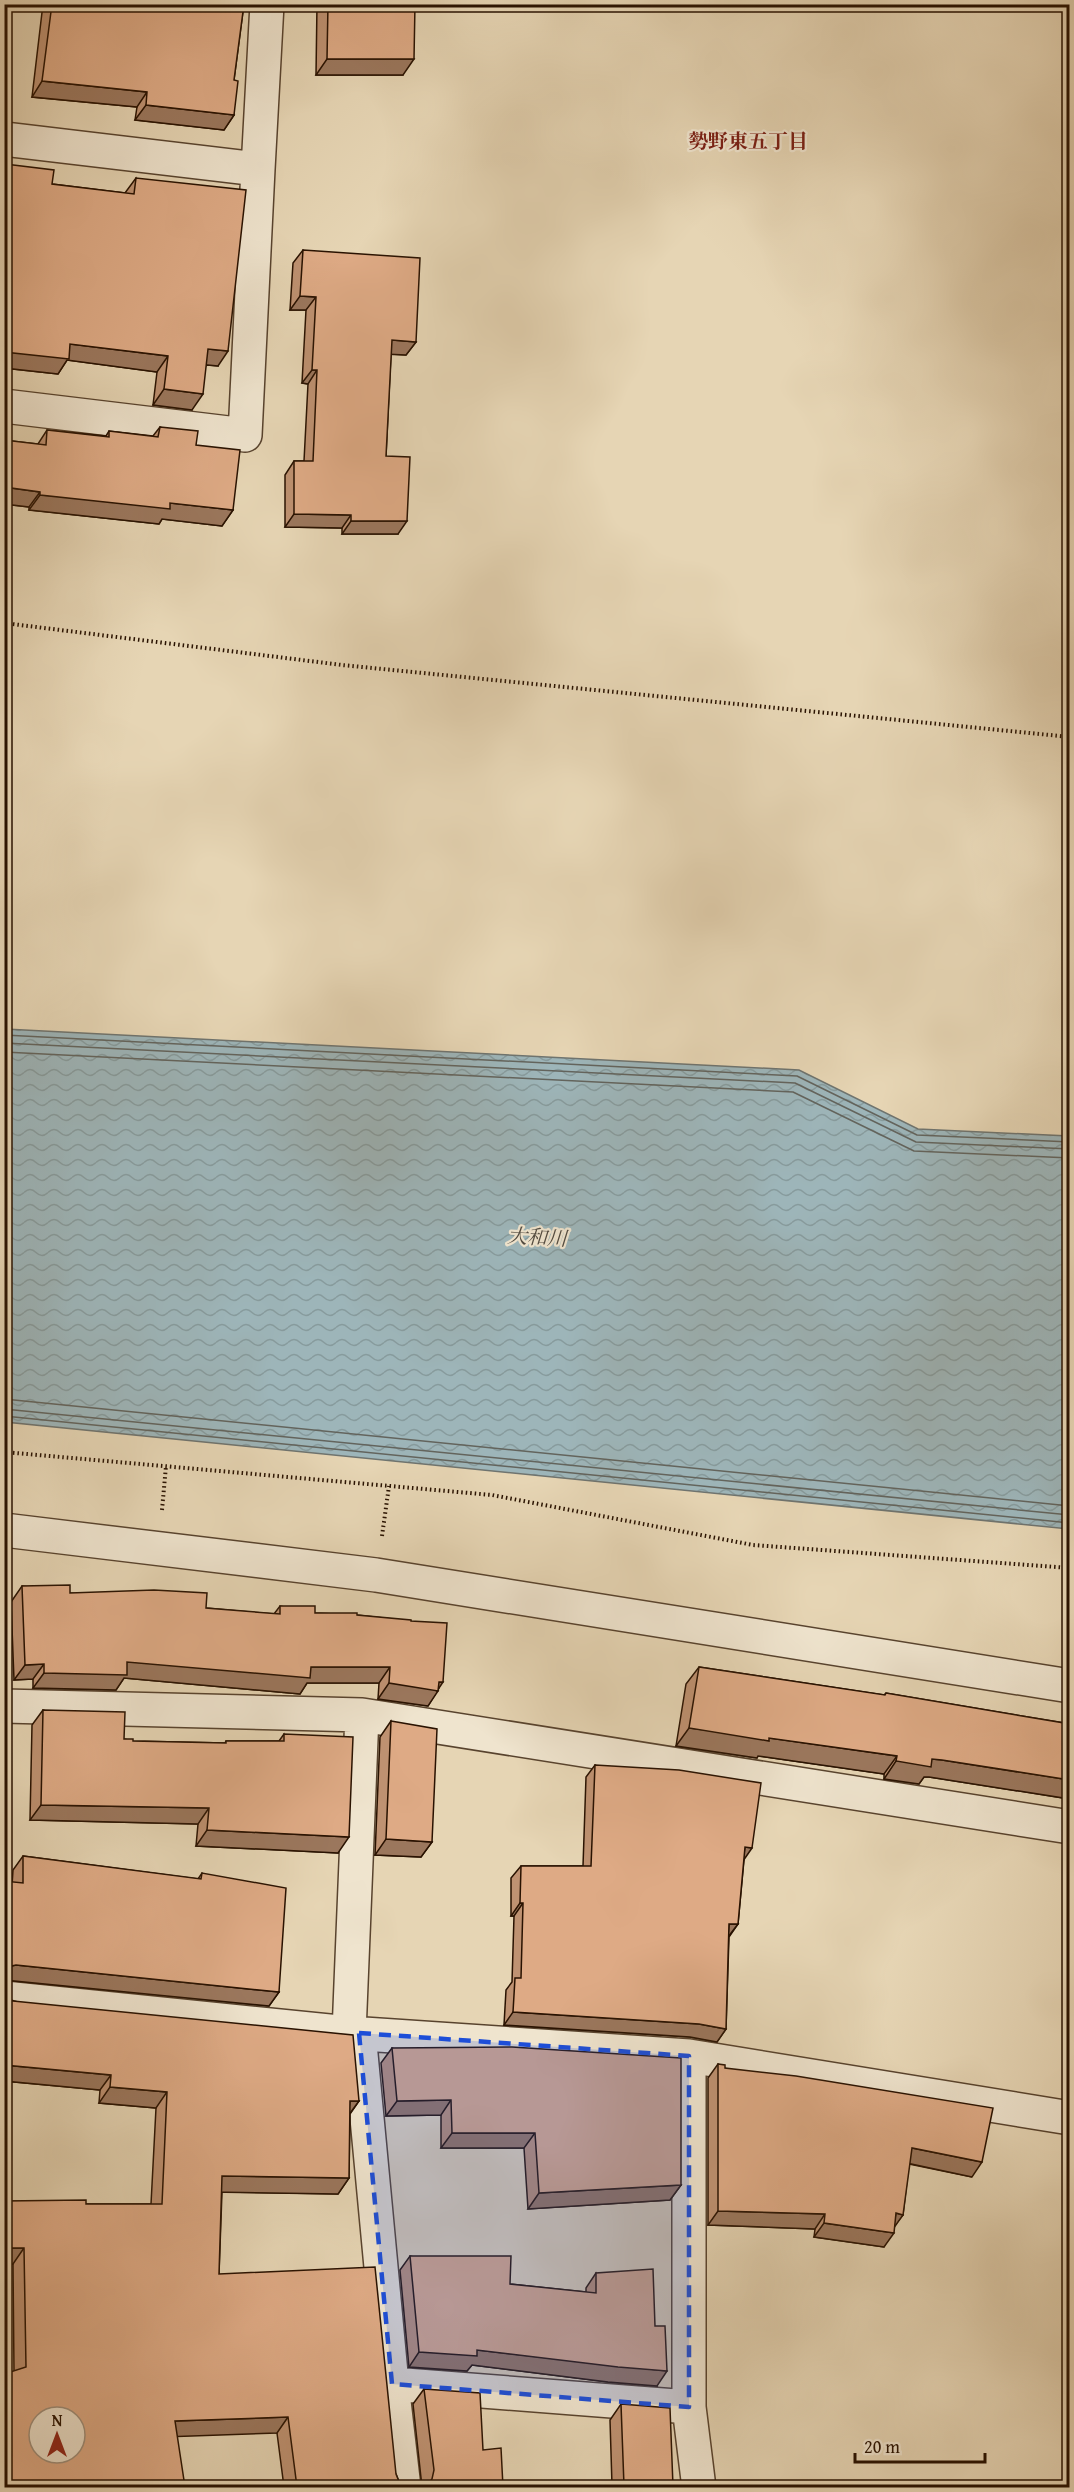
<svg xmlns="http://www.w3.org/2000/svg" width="1074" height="2492" viewBox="0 0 1074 2492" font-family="'Gentium Book Plus','Noto Serif JP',serif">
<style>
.water{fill:url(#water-waves);stroke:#6f746f;stroke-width:1.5}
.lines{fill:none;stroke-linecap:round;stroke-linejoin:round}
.shore{stroke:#63645d;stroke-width:1.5}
.street-casing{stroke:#58432e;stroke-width:36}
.path{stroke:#291201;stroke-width:4;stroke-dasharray:1.5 3;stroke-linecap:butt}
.street{stroke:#efe4ce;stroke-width:33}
.wall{fill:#bf9272;stroke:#291201;stroke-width:1.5}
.shaded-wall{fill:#9b775d;stroke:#291201;stroke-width:1.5}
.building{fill:#deaa85;stroke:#291201;stroke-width:1.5;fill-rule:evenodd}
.marked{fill:#1d4ed8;fill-opacity:0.2;stroke:#1d4ed8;stroke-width:4.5;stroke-dasharray:12 8;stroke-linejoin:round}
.labels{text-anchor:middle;stroke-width:4.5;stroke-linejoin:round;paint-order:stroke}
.neighbourhood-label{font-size:20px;font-weight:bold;fill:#7a1f14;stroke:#efe4ce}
.water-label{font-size:20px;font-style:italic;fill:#524b41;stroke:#efe4ce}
</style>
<defs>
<pattern id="water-waves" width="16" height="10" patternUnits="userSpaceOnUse" patternTransform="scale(1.5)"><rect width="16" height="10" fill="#9db5b9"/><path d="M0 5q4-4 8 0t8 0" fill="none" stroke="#879b9d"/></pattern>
</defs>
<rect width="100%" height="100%" fill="#e6d5b4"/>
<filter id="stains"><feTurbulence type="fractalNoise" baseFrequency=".00333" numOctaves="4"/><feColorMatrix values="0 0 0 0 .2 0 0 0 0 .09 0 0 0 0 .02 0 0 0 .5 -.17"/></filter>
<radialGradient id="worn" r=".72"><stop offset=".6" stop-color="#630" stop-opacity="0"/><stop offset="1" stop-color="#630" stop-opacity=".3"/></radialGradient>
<path class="water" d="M 5,1029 L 799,1070 L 918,1129 L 1069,1136 L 1069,1529 L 5,1422 Z"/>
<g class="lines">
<path class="shore" d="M 4,1035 L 797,1076 L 917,1135 L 1070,1142
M 4,1043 L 795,1083 L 916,1142 L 1070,1149
M 4,1052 L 793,1092 L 914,1151 L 1070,1158
M 4,1399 L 1070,1506
M 4,1409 L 1070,1515
M 4,1416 L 1070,1523"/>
<defs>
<path id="street" d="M 4,139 L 258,169 L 267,4
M 4,406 L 245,435 L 258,169
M 4,1530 L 376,1575 L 1070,1686
M 4,1706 L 362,1715 L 1070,1827
M 4,1998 L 349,2033 L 689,2056 L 1070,2118
M 349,2033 L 362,1715
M 359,2033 L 392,2384 L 404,2488
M 689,2056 L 689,2407 L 699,2488
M 392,2384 L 689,2407"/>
</defs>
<use href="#street" class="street-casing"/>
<path class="path" d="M 4,623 L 342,665 L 1070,737
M 4,1452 L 492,1495 L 753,1545 L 1070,1568
M 162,1510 L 166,1466
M 382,1536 L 389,1486"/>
<use href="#street" class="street"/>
</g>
<path class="wall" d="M 43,4 L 244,4 L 234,80 L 234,115 L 224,130 L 135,120 L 137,107 L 32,97 Z
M 317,4 L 415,4 L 403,75 L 316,75 Z
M 4,165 L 52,184 L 125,193 L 136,178 L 218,366 L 206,365 L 192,410 L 153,405 L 157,372 L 67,360 L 58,374 L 4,368 Z
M 303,250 L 416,342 L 406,355 L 391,354 L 386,456 L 398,534 L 342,534 L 342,528 L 285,527 L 285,475 L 294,461 L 304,461 L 308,384 L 302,383 L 306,310 L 290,310 L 293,263 Z
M 160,427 L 196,445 L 233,510 L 222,526 L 162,519 L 159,524 L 29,510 L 29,507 L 4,504 L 4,440 L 38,444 L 47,430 L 106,436 L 109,431 L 153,436 Z
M 22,1586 L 70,1593 L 206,1608 L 274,1614 L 280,1606 L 315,1613 L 357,1615 L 411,1621 L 439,1688 L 428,1706 L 378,1699 L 379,1683 L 307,1683 L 300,1694 L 124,1678 L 116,1690 L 33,1688 L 33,1679 L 14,1680 L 11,1602 Z
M 699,1667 L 884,1695 L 886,1693 L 1070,1724 L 1070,1799 L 929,1777 L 924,1777 L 919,1784 L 884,1779 L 884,1774 L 758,1756 L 757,1758 L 676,1746 L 686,1684 Z
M 43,1710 L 124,1739 L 133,1741 L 225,1743 L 226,1741 L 279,1741 L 284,1734 L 338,1853 L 196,1846 L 198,1824 L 30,1820 L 32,1725 Z
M 391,1721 L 432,1842 L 421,1857 L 375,1855 L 380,1737 Z
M 595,1765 L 744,1860 L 738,1924 L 729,1937 L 726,2029 L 717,2042 L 690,2037 L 504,2025 L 506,1990 L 512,1982 L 514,1916 L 511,1916 L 511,1878 L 521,1866 L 583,1866 L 586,1777 Z
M 23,1856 L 198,1879 L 202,1873 L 279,1992 L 269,2006 L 6,1979 L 13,1870 Z
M 4,1998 L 359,2101 L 350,2114 L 349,2178 L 338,2194 L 222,2192 L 219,2274 L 396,2474 L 400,2484 L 405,2487 L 284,2487 L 277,2433 L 14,2371 L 13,2264 L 4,2264 L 4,2201 L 86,2204 L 151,2204 L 156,2108 L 99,2103 L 100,2090 L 4,2081 Z
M 392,2048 L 681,2185 L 670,2200 L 528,2209 L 524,2148 L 441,2148 L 441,2115 L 386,2116 L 381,2063 Z
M 718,2064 L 725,2068 L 972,2177 L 909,2164 L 903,2215 L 894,2226 L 884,2247 L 814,2237 L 815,2229 L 708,2225 L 708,2078 Z
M 410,2256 L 510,2284 L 586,2292 L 586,2288 L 596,2273 L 657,2386 L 608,2382 L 472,2365 L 467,2371 L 409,2367 L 400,2270 Z
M 424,2389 L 483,2450 L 503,2487 L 422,2487 L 413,2404 Z
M 621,2404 L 673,2486 L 612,2485 L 610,2420 Z"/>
<path class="shaded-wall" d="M 327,59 L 414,59 L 403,75 L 316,75 Z
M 42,81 L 147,92 L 137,107 L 32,97 Z
M 146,105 L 234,115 L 224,130 L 135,120 Z
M 300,296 L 316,297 L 306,310 L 290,310 Z
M 392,340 L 416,342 L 406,355 L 383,354 Z
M 70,344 L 168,356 L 157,372 L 67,360 L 58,374 L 4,368 L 4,352 Z
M 208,349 L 228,351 L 218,366 L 197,364 Z
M 312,370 L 317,370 L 308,384 L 302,383 Z
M 164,389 L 203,394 L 192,410 L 153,405 Z
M 4,487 L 40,492 L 29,507 L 4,504 Z
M 40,495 L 170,503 L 233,510 L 222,526 L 162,519 L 159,524 L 29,510 Z
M 294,514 L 351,515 L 342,528 L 285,527 Z
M 351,521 L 407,521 L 398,534 L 342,534 Z
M 127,1662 L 311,1667 L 390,1667 L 379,1683 L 307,1683 L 300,1694 L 124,1678 L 116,1690 L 33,1688 L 44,1673 Z
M 44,1664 L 33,1679 L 14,1680 L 25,1665 Z
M 443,1682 L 437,1691 L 438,1691 L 428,1706 L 378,1699 L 389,1683 Z
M 689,1728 L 769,1738 L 897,1756 L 884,1774 L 758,1756 L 757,1758 L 676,1746 Z
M 932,1759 L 942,1760 L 1070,1780 L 1070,1799 L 929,1777 L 924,1777 L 919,1784 L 884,1779 L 896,1761 Z
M 41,1805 L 209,1808 L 198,1824 L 30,1820 Z
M 207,1830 L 349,1837 L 338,1853 L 196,1846 Z
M 386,1839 L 432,1842 L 421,1857 L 375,1855 Z
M 745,1847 L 752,1848 L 743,1861 Z
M 520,1903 L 523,1903 L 514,1916 L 511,1916 Z
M 729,1924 L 738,1924 L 728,1937 Z
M 16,1965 L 279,1992 L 269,2006 L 4,1980 L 4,1968 L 7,1967 Z
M 513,2012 L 699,2024 L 726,2029 L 717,2042 L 690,2037 L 504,2025 Z
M 4,2065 L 111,2075 L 100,2090 L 4,2081 Z
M 110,2087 L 167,2092 L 156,2108 L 99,2103 Z
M 451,2100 L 441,2115 L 386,2116 L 397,2101 Z
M 350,2101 L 359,2101 L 348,2116 Z
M 452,2133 L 535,2133 L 524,2148 L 441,2148 Z
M 912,2148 L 982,2162 L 972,2177 L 902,2162 Z
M 222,2176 L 349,2178 L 338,2194 L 212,2192 Z
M 681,2185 L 670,2200 L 528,2209 L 539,2193 Z
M 718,2211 L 825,2214 L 815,2229 L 708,2225 Z
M 896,2213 L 903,2215 L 893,2229 Z
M 824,2223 L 894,2233 L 884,2247 L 814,2237 Z
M 4,2248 L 24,2248 L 13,2264 L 4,2264 Z
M 477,2350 L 667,2371 L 657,2386 L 608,2382 L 472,2365 L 467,2371 L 409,2367 L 419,2352 Z
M 288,2417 L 277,2433 L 164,2437 L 175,2421 Z"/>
<path class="building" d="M 52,4 L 244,4 L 234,80 L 238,81 L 234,115 L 146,105 L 147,92 L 42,81 Z
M 328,4 L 415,4 L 414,59 L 327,59 Z
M 5,164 L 54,170 L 52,184 L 134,194 L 136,178 L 246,190 L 228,351 L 208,349 L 203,394 L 164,389 L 168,356 L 70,344 L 69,359 L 4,352 Z
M 303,250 L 420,258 L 416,342 L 392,340 L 386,456 L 410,457 L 407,521 L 351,521 L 351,515 L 294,514 L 294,461 L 313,461 L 317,370 L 312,370 L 316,297 L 300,296 Z
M 160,427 L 198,431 L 196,445 L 240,450 L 233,510 L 170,503 L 170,509 L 40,495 L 40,492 L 4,487 L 4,440 L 46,445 L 47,430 L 109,437 L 109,431 L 158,437 Z
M 70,1585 L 70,1593 L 154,1590 L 207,1593 L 206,1608 L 280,1614 L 280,1606 L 315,1606 L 315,1613 L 357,1613 L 357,1615 L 411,1620 L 411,1621 L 447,1623 L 443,1682 L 439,1682 L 438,1691 L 389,1683 L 390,1667 L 311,1667 L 310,1678 L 127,1662 L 127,1675 L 44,1673 L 44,1664 L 25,1665 L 22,1586 Z
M 699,1667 L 885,1695 L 886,1693 L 1070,1724 L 1070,1780 L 942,1760 L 932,1759 L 931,1767 L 896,1761 L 897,1756 L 769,1738 L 769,1741 L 689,1728 Z
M 43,1710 L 125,1712 L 124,1739 L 133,1739 L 133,1741 L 226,1743 L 226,1741 L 284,1741 L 284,1734 L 353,1737 L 349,1837 L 207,1830 L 209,1808 L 41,1805 Z
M 391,1721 L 437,1729 L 432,1842 L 386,1839 Z
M 595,1765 L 679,1770 L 761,1783 L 752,1848 L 745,1847 L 738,1924 L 729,1924 L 726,2029 L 699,2024 L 513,2012 L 515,1978 L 521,1978 L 523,1903 L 520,1903 L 521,1866 L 591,1866 Z
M 23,1856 L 201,1879 L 202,1873 L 286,1888 L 279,1992 L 16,1965 L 7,1967 L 4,1968 L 4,1881 L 23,1883 Z
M 4,1998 L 13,2001 L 353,2035 L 359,2101 L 350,2101 L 349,2178 L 222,2176 L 219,2274 L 375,2267 L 396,2474 L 400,2484 L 405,2487 L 297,2487 L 288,2417 L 175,2421 L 185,2487 L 4,2487 L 4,2374 L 26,2367 L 24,2248 L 4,2248 L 4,2201 L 86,2200 L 86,2204 L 162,2204 L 167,2092 L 110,2087 L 111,2075 L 4,2065 ZM 39,2417 L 75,2417 L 75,2453 L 39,2453 Z
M 512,2047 L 681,2058 L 681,2185 L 539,2193 L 535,2133 L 452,2133 L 451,2100 L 397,2101 L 392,2048 Z
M 718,2064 L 725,2065 L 725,2068 L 796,2076 L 993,2108 L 982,2162 L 912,2148 L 903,2215 L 896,2213 L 894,2233 L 824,2223 L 825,2214 L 718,2211 Z
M 410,2256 L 511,2256 L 510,2284 L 596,2293 L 596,2273 L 653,2269 L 655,2326 L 665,2326 L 667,2371 L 618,2367 L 477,2350 L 477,2356 L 419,2352 Z
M 424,2389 L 480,2393 L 483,2450 L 501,2448 L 503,2487 L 425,2487 L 432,2479 L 434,2470 Z
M 621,2404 L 670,2408 L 673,2486 L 676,2486 L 676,2487 L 525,2487 L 562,2485 L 624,2486 Z"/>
<path class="marked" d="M 359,2033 L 689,2056 L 689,2407 L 392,2384 Z"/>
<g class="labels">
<g class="neighbourhood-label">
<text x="748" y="148">勢野東五丁目</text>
</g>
<g class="water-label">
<text transform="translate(537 1237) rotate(3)" y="7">大和川</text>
</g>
</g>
<rect width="1074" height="2492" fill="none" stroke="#e6d5b4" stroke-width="24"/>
<rect x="6" y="6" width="1062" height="2480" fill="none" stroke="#291201" stroke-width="3"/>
<rect x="12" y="12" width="1050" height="2468" fill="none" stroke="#291201" stroke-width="1.5"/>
<g transform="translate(57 2435)"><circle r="28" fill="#efe4ce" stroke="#a0907c" stroke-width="1.5"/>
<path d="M0-4.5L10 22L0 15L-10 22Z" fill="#8f2418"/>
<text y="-9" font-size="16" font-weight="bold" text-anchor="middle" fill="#291201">N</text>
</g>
<path d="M855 2453v9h130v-9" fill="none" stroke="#291201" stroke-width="3"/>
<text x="864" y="2453" font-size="18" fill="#291201" stroke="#efe4ce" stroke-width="4.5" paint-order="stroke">20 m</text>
<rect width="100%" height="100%" filter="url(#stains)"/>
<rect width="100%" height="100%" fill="url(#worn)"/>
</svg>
